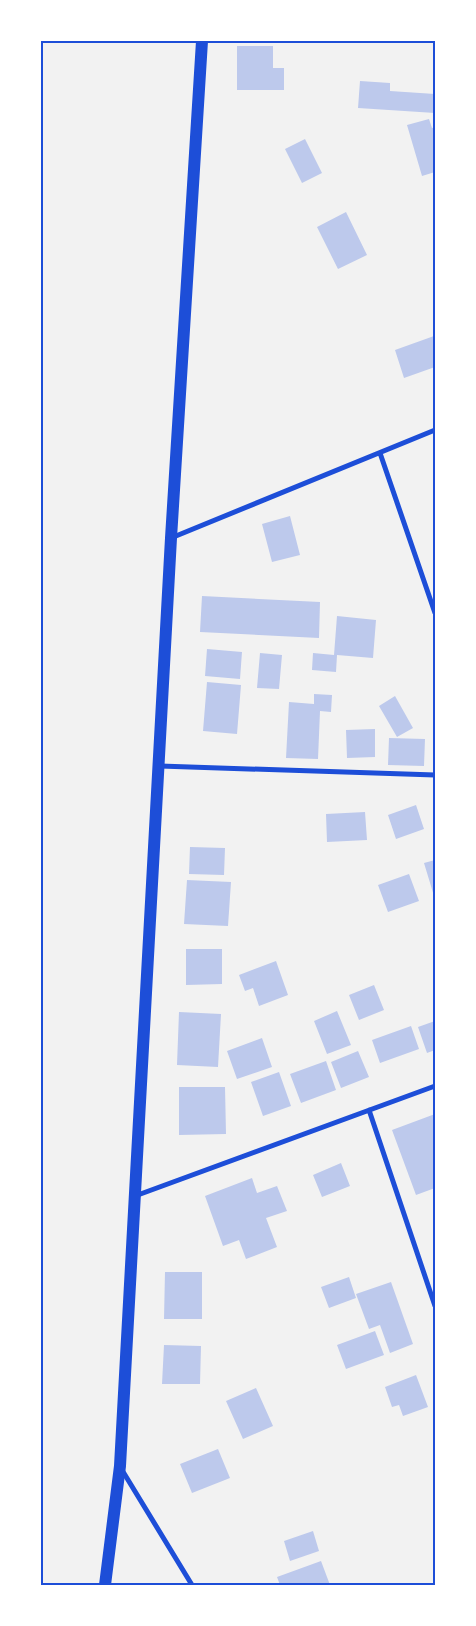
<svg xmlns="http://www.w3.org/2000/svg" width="476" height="1626" viewBox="0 0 476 1626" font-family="Rubik,sans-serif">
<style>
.building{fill:#bdc9ec}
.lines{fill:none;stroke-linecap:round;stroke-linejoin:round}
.minor{stroke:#1d4ed8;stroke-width:5}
.primary{stroke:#1d4ed8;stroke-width:12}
.neatline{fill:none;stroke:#1d4ed8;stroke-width:2}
</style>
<rect width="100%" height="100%" fill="#f2f2f2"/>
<path class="building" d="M 237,46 L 273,46 L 273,68 L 284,68 L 284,90 L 237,90 Z
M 360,81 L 390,83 L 390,91 L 435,94 L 435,113 L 358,108 Z
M 429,119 L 432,128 L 435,127 L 435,172 L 422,176 L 407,125 Z
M 305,139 L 322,173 L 302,183 L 285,149 Z
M 346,212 L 367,255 L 338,269 L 317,227 Z
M 434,336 L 435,367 L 404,378 L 395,350 Z
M 290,516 L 300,555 L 272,562 L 262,524 Z
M 202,596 L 320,602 L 319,638 L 200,632 Z
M 337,616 L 376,620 L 373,658 L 337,655 L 336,672 L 312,670 L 313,653 L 334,655 Z
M 207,649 L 242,652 L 240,679 L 205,676 Z
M 260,653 L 282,655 L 279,689 L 257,688 Z
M 207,682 L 241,685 L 237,734 L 203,731 Z
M 314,694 L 332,695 L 331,712 L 320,711 L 318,759 L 286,758 L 289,702 L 314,704 Z
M 395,696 L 413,728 L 397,737 L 379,706 Z
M 375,729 L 375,757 L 347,758 L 346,730 Z
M 389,738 L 425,739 L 424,766 L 388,765 Z
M 416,805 L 424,829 L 396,839 L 388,815 Z
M 365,812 L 367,840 L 327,842 L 326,814 Z
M 190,847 L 225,848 L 224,875 L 189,874 Z
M 435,860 L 435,896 L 434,896 L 424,863 Z
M 409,874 L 419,901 L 388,912 L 378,885 Z
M 187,880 L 231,882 L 228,926 L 184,924 Z
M 186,949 L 222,949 L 222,984 L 186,985 Z
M 276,961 L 288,995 L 259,1006 L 253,988 L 245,991 L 239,975 Z
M 374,985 L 384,1010 L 359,1020 L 349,995 Z
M 337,1011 L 351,1045 L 327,1054 L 314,1021 Z
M 179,1012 L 221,1014 L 218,1067 L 177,1065 Z
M 435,1021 L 435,1050 L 427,1053 L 418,1027 Z
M 411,1026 L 419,1049 L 380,1063 L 372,1040 Z
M 262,1038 L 272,1067 L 237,1079 L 227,1051 Z
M 358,1051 L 369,1077 L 341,1088 L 331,1062 Z
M 326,1061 L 336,1090 L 301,1103 L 290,1074 Z
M 279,1072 L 291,1106 L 263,1116 L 251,1082 Z
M 179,1087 L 225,1087 L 226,1134 L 179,1135 Z
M 435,1114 L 435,1188 L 416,1195 L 392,1130 Z
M 341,1163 L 350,1186 L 322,1197 L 313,1175 Z
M 252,1178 L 257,1193 L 277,1186 L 287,1211 L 266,1218 L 277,1247 L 246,1259 L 239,1240 L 223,1246 L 205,1196 Z
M 165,1272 L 202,1272 L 202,1319 L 164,1319 Z
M 349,1277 L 356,1298 L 329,1308 L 321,1287 Z
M 391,1282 L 413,1344 L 390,1353 L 380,1325 L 369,1329 L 356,1294 Z
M 375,1331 L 384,1355 L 346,1369 L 337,1345 Z
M 164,1345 L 201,1346 L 200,1384 L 162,1384 Z
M 416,1375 L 428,1407 L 403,1416 L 399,1405 L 392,1407 L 385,1387 Z
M 256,1388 L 273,1426 L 243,1439 L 226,1401 Z
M 218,1449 L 230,1478 L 192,1493 L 180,1464 Z
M 313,1531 L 319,1551 L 290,1561 L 284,1541 Z
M 321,1561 L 330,1585 L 280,1585 L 277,1577 Z"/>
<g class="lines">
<path class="minor" d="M 380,453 L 435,613
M 171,538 L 435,430
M 160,766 L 435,775
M 369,1110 L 435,1306
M 135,1196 L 435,1086
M 122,1470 L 192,1585"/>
<path class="primary" d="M 105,1585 L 120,1466 L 171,538 L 202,41"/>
</g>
<rect width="476" height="1626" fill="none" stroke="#ffffff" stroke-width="85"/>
<rect x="42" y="42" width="392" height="1542" class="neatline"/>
</svg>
